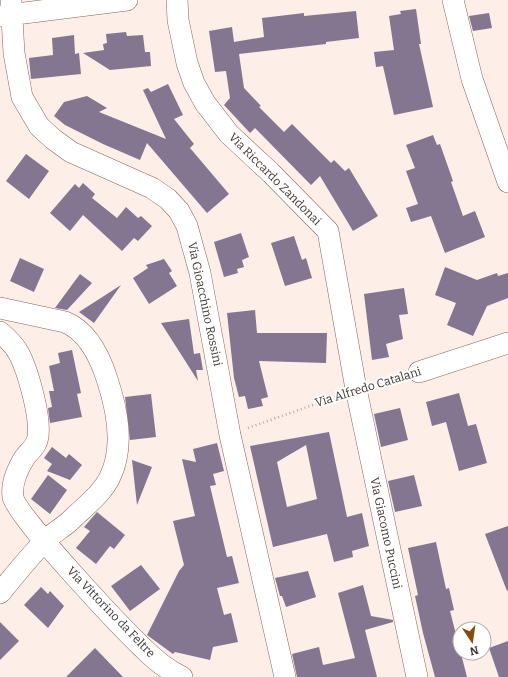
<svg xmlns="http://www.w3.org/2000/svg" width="508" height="677" viewBox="0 0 508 677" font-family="Bitter,serif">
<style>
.building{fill:#847591;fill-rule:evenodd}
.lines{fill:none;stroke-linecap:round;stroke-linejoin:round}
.minor-casing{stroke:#846558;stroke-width:22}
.path{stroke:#b6a8a2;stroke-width:2.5;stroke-dasharray:1 3;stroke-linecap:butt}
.minor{stroke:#fff;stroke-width:21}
.labels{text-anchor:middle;stroke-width:4;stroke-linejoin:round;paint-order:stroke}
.street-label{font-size:12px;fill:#453731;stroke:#fff}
</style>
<rect width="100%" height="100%" fill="#fdeee8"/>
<path class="building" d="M 416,9 L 421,44 L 419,44 L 433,107 L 394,115 L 383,66 L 376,67 L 374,52 L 394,50 L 389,16 L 401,14 L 400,11 Z
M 356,11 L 359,38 L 326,42 L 326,44 L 239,54 L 244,88 L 261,106 L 259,107 L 284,132 L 292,124 L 331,163 L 334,160 L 345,171 L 349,168 L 378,216 L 353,231 L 320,176 L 311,185 L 255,128 L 250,133 L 224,105 L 230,98 L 226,71 L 215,72 L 209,31 L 232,27 L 234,42 L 264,37 L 262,18 L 304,13 L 304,16 Z
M 489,13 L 492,28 L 473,31 L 469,16 Z
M 126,32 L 127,36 L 143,35 L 145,52 L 150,52 L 151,66 L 110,70 L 83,53 L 104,50 L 103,44 L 107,43 L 106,34 Z
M 74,35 L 75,54 L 79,53 L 81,74 L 31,79 L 29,58 L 53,55 L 52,38 Z
M 168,84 L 183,115 L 174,119 L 194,144 L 190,148 L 229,194 L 207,213 L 147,143 L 140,160 L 103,144 L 65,125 L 54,116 L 64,102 L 87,96 L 107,108 L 99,112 L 166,139 L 143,90 L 148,88 L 151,92 Z
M 433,135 L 437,145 L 440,144 L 453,181 L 451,182 L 463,216 L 475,211 L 485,237 L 445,253 L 431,216 L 411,222 L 406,208 L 418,204 L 406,171 L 415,168 L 406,145 Z
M 26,154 L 49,171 L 29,199 L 6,181 Z
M 83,183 L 95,194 L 92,198 L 117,218 L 126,207 L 138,218 L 141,216 L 152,226 L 138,241 L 134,238 L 122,251 L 83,215 L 70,231 L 50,213 L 75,184 L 79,188 Z
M 241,233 L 249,257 L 242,260 L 244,267 L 237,269 L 238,273 L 224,277 L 214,242 Z
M 294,236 L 302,260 L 306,258 L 312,278 L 285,286 L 271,243 Z
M 20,258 L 44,269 L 34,292 L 10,281 Z
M 164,259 L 172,271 L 169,273 L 177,286 L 149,304 L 133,278 L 148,268 L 146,265 Z
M 445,267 L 477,280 L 497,273 L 498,276 L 508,273 L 508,298 L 487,306 L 473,336 L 447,325 L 456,303 L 435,295 Z
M 80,274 L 92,283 L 67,310 L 55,308 Z
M 121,285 L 94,323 L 79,312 Z
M 404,288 L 408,314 L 399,315 L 403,339 L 386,344 L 389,357 L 372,360 L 364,294 Z
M 255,310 L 257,333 L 327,333 L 326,363 L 259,361 L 268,397 L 261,399 L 263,406 L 248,409 L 245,396 L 239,397 L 234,378 L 227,313 Z
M 189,319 L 194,354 L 200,353 L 203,370 L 196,370 L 198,381 L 161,323 Z
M 72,350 L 81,393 L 77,394 L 82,417 L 50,423 L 48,408 L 52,407 L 49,391 L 54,391 L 49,366 L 60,363 L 58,353 Z
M 459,393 L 468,426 L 476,424 L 487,463 L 459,471 L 446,422 L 432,426 L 426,402 Z
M 151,394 L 156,437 L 130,440 L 125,397 Z
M 400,408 L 408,440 L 381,447 L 374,414 Z
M 329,432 L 347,517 L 362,513 L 369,546 L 352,551 L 353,557 L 334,562 L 327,534 L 273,547 L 250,446 ZM 306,445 L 317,499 L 287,507 L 277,462 Z
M 217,443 L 224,471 L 213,474 L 216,485 L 210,486 L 227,557 L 232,556 L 239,583 L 217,588 L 224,615 L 231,613 L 238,642 L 213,647 L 210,660 L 175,652 L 173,654 L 147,635 L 179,571 L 184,565 L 173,521 L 195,516 L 182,459 L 196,462 L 193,449 Z
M 52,447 L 66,458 L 69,454 L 82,465 L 70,480 L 47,471 L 52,464 L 44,458 Z
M 132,460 L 152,467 L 137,505 Z
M 48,475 L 67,490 L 50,514 L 31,499 Z
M 414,475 L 422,506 L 395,512 L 388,481 Z
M 97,512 L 125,535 L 114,549 L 110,546 L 96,564 L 76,548 L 90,531 L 84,527 Z
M 508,526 L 508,590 L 507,591 L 485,534 Z
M 436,542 L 446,589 L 449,588 L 454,610 L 450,611 L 467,677 L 435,677 L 423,633 L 415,596 L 418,595 L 408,548 Z
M 141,565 L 160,589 L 130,611 L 111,586 Z
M 308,571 L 316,597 L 286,607 L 282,596 L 280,596 L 275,578 Z
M 363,585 L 371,616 L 393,620 L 393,622 L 365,630 L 377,677 L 297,677 L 292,654 L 319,647 L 323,665 L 355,658 L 338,593 Z
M 41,587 L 48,594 L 50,591 L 64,606 L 48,628 L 24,605 Z
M 0,622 L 19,641 L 0,660 Z
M 508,641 L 508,677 L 499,677 L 489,648 Z
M 95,648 L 123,677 L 66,677 Z"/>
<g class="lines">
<defs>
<path id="minor" d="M 11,0 L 14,53 L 22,97 L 39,126 L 53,139 L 71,152 L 152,188 L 168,199 L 179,211 L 187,226 L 200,273 L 230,435 L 285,677
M 177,0 L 178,20 L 187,63 L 194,83 L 205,103 L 229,134 L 271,173 L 328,231 L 356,389 L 417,677
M 453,0 L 472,79 L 508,182
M 0,16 L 127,0
M 0,308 L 65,322 C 87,331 100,357 107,379 C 117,409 125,446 110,477 C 102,494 83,508 70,521 C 61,529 51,534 44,542 C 28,558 14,576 0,593
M 0,332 C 7,338 14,345 18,352 C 27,368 45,427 36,443 C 34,448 29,452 25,457 C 18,468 11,483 13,497 C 16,516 123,629 143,648 C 155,660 167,670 182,677
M 419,372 L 508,343"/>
</defs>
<use href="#minor" class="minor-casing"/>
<path class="path" d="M 375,384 L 401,377
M 248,428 L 338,396"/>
<use href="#minor" class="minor"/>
</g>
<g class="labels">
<g class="street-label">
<text transform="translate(275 179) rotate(45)" y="4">Via Riccardo Zandonai</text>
<text transform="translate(205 304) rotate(78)" y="4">Via Gioacchino Rossini</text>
<text transform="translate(368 387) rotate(-17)" y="4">Via Alfredo Catalani</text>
<text transform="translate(386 533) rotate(78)" y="4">Via Giacomo Puccini</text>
<text transform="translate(111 612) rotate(46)" y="4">Via Vittorino da Feltre</text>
</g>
</g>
<g transform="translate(472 641) rotate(167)"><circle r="19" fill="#ffffff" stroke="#b5afad"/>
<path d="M0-3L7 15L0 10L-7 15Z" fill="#884b09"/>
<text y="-6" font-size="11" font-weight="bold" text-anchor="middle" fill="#453731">N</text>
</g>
</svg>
